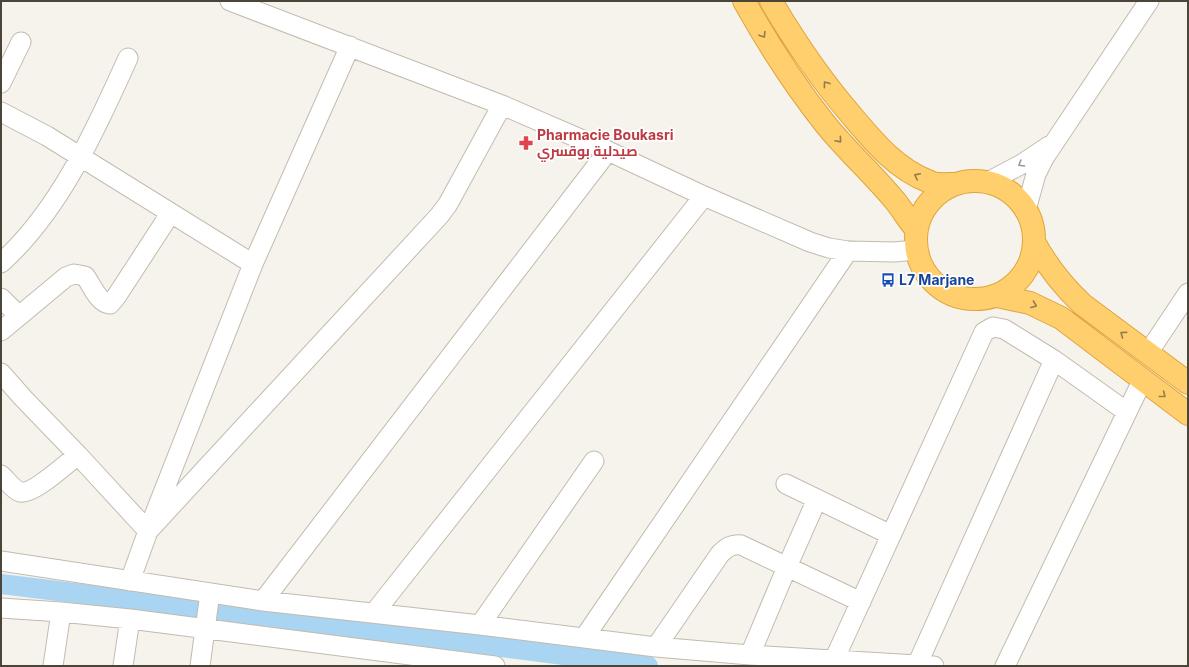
<svg xmlns="http://www.w3.org/2000/svg" width="1189" height="667" viewBox="0 0 1189 667" font-family="Inter,Cairo,sans-serif">
<style>
.lines{fill:none;stroke-linecap:round;stroke-linejoin:round}
.canal{stroke:#a9d4f2;stroke-width:20}
.street-casing{stroke:#c2bbae;stroke-width:21}
.highway-casing{stroke:#e0a43c;stroke-width:24}
.street{stroke:#fff;stroke-width:19}
.highway{stroke:#ffcf6e;stroke-width:22}
.oneway{stroke:#937c4e}
.oneway2{stroke:#9c9892}
.labels{text-anchor:middle;stroke-width:3.5;stroke-linejoin:round;paint-order:stroke}
.health-label{font-size:14px;font-weight:bold;fill:#be3a42;stroke:#fff;text-anchor:start}
.transit-label{font-size:14px;font-weight:bold;fill:#164399;stroke:#fff;text-anchor:start}
</style>
<rect width="100%" height="100%" fill="#f6f3ec"/>
<g class="lines">
<path class="canal" d="M 1,584 L 302,621 L 648,666"/>
<defs>
<path id="street" d="M 230,1 L 502,105 L 608,151 L 704,196 L 810,242 L 829,248 L 848,251 L 894,252 L 916,250
M 1,83 L 21,42
M 1,112 L 47,136 L 253,264
M 988,182 L 1022,164 L 1049,146
M 1026,210 L 1036,174 L 1044,158 L 1149,1
M 1,263 C 60,210 96,129 128,58
M 1,298 L 19,316
M 1,331 L 66,277 L 74,274 L 85,276 C 92,285 98,303 110,304 L 116,297 L 170,214
M 1148,353 L 1188,293
M 1,373 L 23,398 L 78,455 L 148,531 L 130,581
M 1,475 C 7,480 12,489 20,492 C 33,495 67,463 78,455
M 786,484 L 891,535
M 152,521 L 253,264 L 350,46
M 148,531 L 439,216 L 448,204 L 502,105
M 1,561 L 263,601 L 480,625 L 656,647 L 750,655 L 934,666
M 263,601 L 608,151
M 1,608 L 61,612 L 130,619 L 495,666
M 374,613 L 704,196
M 480,625 L 594,461
M 584,638 L 848,251
M 656,647 L 720,554 C 727,547 732,544 741,545 L 861,602
M 750,655 L 787,567 L 817,499
M 834,660 L 984,332 L 993,327 L 1004,329 L 1054,360 L 1127,412
M 917,665 L 1054,360
M 53,666 L 61,612
M 123,666 L 130,619
M 200,666 L 210,593
M 1005,666 L 1143,379"/>
<path id="highway" d="M 744,1 C 768,44 795,86 826,125 C 848,152 874,175 896,202 C 903,211 909,221 916,229
M 771,1 C 795,42 821,80 852,116 C 874,142 896,169 930,182 C 936,185 946,184 954,184
M916 240a59 59 0 1 1 118 0a59 59 0 1 1-118 0Z
M 1034,242 C 1047,266 1062,285 1082,304 L 1188,383
M 997,296 L 1030,303 L 1061,318 L 1188,414"/>
</defs>
<use href="#street" class="street-casing"/>
<use href="#highway" class="highway-casing"/>
<use href="#street" class="street"/>
<use href="#highway" class="highway"/>
</g>
<defs><path id="oneway-chevron" d="M-2-3.5L2.5 0L-2 3.5" fill="none" stroke-width="1.6" stroke-linecap="round" stroke-linejoin="round"/></defs>
<g class="oneway">
<use href="#oneway-chevron" transform="translate(763 35) rotate(58)"/>
<use href="#oneway-chevron" transform="translate(826 84) rotate(-126)"/>
<use href="#oneway-chevron" transform="translate(839 140) rotate(49)"/>
<use href="#oneway-chevron" transform="translate(917 176) rotate(-153)"/>
<use href="#oneway-chevron" transform="translate(1034 305) rotate(21)"/>
<use href="#oneway-chevron" transform="translate(1123 334) rotate(-143)"/>
<use href="#oneway-chevron" transform="translate(1163 395) rotate(38)"/>
</g>
<use class="oneway2" href="#oneway-chevron" transform="translate(1021 164) rotate(149)"/>
<defs>
<symbol id="pharmacy-bare" viewBox="-9 -9 18 18"><path d="M-2-6h4v4h4v4h-4v4h-4v-4h-4v-4h4Z" fill="#e0444e" stroke="#fff" stroke-width="2.5" paint-order="stroke"/></symbol>
<symbol id="bus-bare" viewBox="-9 -9 18 18"><path d="M-5-6H5V4H4V6H2V4H-2V6H-4V4H-5ZM-3.5-4V0h7V-4ZM-3.5 1.2v1.5H-2V1.2ZM2 1.2v1.5H3.5V1.2Z" fill="#1a4fb4" stroke="#fff" stroke-width="2.5" paint-order="stroke"/></symbol>
</defs>
<g fill-rule="evenodd">
<use href="#pharmacy-bare" x="516" y="133" width="20" height="20"/>
<use href="#bus-bare" x="878" y="270" width="20" height="20"/>
</g>
<g class="labels">
<g class="health-label">
<text x="537" y="140">Pharmacie Boukasri<tspan x="537" dy="16">صيدلية بوقسري</tspan></text>
</g>
<g class="transit-label">
<text x="899" y="285">L7 Marjane</text>
</g>
</g>
<rect width="1189" height="667" fill="none" stroke="#4b4439" stroke-width="4"/>
</svg>
